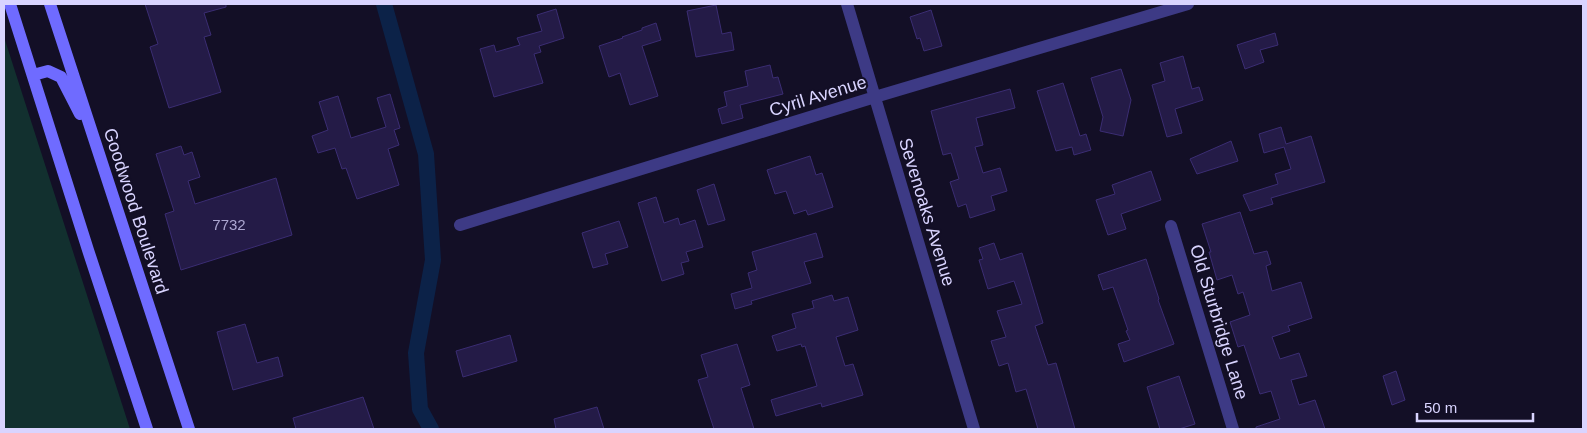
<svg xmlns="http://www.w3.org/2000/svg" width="1587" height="433" viewBox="0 0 1587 433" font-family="Helvetica,sans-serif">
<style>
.green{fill:#12302f}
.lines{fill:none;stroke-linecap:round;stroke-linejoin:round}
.canal{stroke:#0c2248;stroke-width:16}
.building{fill:#241b47;stroke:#3b2d73}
.street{stroke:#3d3a85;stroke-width:12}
.secondary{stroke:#6f6bff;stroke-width:12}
.labels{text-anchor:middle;stroke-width:4;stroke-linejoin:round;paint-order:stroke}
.number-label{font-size:15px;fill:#aca6d1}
.street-label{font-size:18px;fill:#d9d4ff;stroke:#130f26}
</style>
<rect width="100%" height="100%" fill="#130f26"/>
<path class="green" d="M 4,37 L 130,429 L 4,429 Z"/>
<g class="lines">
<path class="canal" d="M 384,4 L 426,154 L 433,260 L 416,353 L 420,409 L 431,429"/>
</g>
<path class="building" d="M 145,4 L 226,4 L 226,7 L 204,13 L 211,35 L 204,37 L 221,92 L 169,108 L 150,47 L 158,44 Z
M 716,5 L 722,34 L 731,32 L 734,50 L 696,57 L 687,11 Z
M 556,9 L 564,38 L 539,46 L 541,52 L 534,54 L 543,83 L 494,97 L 480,49 L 494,45 L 496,52 L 520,45 L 517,38 L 542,31 L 537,15 Z
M 931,10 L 942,46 L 924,51 L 920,38 L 917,39 L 910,17 Z
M 656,23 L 661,40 L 642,46 L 658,96 L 630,105 L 620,73 L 609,77 L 599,46 L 623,38 L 622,37 L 642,30 L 642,28 Z
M 1275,33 L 1278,45 L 1260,50 L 1264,62 L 1245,69 L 1237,45 Z
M 1183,56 L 1192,89 L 1199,87 L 1203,100 L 1175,109 L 1182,133 L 1167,137 L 1152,85 L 1165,81 L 1160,63 Z
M 770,65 L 773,78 L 778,77 L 783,94 L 740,105 L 743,118 L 722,124 L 718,109 L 727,106 L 724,92 L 748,86 L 745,71 Z
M 1121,69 L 1131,100 L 1123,136 L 1100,131 L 1103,117 L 1091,78 Z
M 1063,83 L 1080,136 L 1086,134 L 1091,150 L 1074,155 L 1072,147 L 1056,151 L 1037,91 Z
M 1010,89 L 1015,108 L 976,118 L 983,145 L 975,147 L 983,173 L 1000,168 L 1007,191 L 991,196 L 995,210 L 970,218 L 966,204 L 958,207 L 950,182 L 959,179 L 951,153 L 943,155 L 931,111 Z
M 390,94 L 400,128 L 394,130 L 399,145 L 388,149 L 399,185 L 357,199 L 346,168 L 342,169 L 335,148 L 318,153 L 312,136 L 328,130 L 319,102 L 338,96 L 351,138 L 386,127 L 377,98 Z
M 1281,127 L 1286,144 L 1311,136 L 1325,182 L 1271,198 L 1273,204 L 1250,211 L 1243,195 L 1278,184 L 1275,174 L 1291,169 L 1284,147 L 1264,153 L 1259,134 Z
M 1231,141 L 1238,161 L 1197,174 L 1190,159 Z
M 181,146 L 184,155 L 192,152 L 200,177 L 188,181 L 195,204 L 276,178 L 292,235 L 181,270 L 165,214 L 174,211 L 156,154 Z
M 810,156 L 816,175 L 822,173 L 833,207 L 808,215 L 806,210 L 794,214 L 786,191 L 775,194 L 767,170 Z
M 1151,171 L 1161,200 L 1121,214 L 1126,229 L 1108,235 L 1096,200 L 1115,194 L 1112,185 Z
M 714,184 L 725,220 L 708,225 L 697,190 Z
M 656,197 L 664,223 L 678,218 L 680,225 L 695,220 L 703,247 L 686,252 L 689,261 L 681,263 L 684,274 L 662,281 L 638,203 Z
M 1240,212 L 1254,254 L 1267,251 L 1271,264 L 1266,266 L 1272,291 L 1301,282 L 1312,318 L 1288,326 L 1290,331 L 1272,337 L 1280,359 L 1299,353 L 1307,376 L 1291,380 L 1299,405 L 1315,400 L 1325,429 L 1256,429 L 1256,427 L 1280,419 L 1271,391 L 1260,394 L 1244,345 L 1238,347 L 1230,322 L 1250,315 L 1243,292 L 1238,294 L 1232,275 L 1217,280 L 1209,252 L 1211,252 L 1202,224 Z
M 619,221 L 628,247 L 605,254 L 608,264 L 593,268 L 582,233 Z
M 816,233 L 823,257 L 804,262 L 811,283 L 751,301 L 752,304 L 735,309 L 731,294 L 752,288 L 748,273 L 757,270 L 752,252 Z
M 994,243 L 1000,260 L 1022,253 L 1043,323 L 1035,326 L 1048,365 L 1056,363 L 1075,429 L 1038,429 L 1026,389 L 1016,392 L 1008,363 L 999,366 L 991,341 L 1006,337 L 997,311 L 1022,304 L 1014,281 L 988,289 L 979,260 L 983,259 L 979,248 Z
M 1146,259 L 1159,299 L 1158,300 L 1174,344 L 1124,362 L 1118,344 L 1130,340 L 1126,331 L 1128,330 L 1113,287 L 1103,290 L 1098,275 Z
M 832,295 L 834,301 L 848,297 L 858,330 L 836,337 L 845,366 L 853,364 L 863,395 L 822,407 L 821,403 L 776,416 L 771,400 L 817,386 L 805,346 L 802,347 L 801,344 L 777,351 L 772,336 L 796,328 L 792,314 L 814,308 L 812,301 Z
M 245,324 L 257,363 L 278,357 L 283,376 L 233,390 L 217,332 Z
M 510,335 L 517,361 L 463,377 L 456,351 Z
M 737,344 L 750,385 L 741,388 L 754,429 L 714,429 L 698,380 L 708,377 L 701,355 Z
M 1396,371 L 1405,400 L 1392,405 L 1383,376 Z
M 1179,376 L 1195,424 L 1179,429 L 1160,429 L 1147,387 Z
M 363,397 L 374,429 L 296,429 L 293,418 Z
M 597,407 L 604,429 L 556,429 L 554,419 Z"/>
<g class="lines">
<path class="street" d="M 847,4 L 974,429
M 460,225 L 875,97 L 1188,4
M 1171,226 L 1233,429"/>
<path class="secondary" d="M 10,4 L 88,250 L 147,429
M 50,4 L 189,429
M 33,75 L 48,71 L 61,77 L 80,114"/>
</g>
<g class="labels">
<g class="number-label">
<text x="229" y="230">7732</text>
</g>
<g class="street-label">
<text transform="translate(818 96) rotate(-17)" y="6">Cyril Avenue</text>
<text transform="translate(136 211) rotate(72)" y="6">Goodwood Boulevard</text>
<text transform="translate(927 212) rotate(73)" y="6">Sevenoaks Avenue</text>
<text transform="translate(1219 322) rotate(73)" y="6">Old Sturbridge Lane</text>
</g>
</g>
<rect width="1587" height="433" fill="none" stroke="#d9d4ff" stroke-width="10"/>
<path d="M1417 413v8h116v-8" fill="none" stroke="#d9d4ff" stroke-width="2.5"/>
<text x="1424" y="413" font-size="15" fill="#d9d4ff" stroke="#130f26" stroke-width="4" paint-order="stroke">50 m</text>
</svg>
